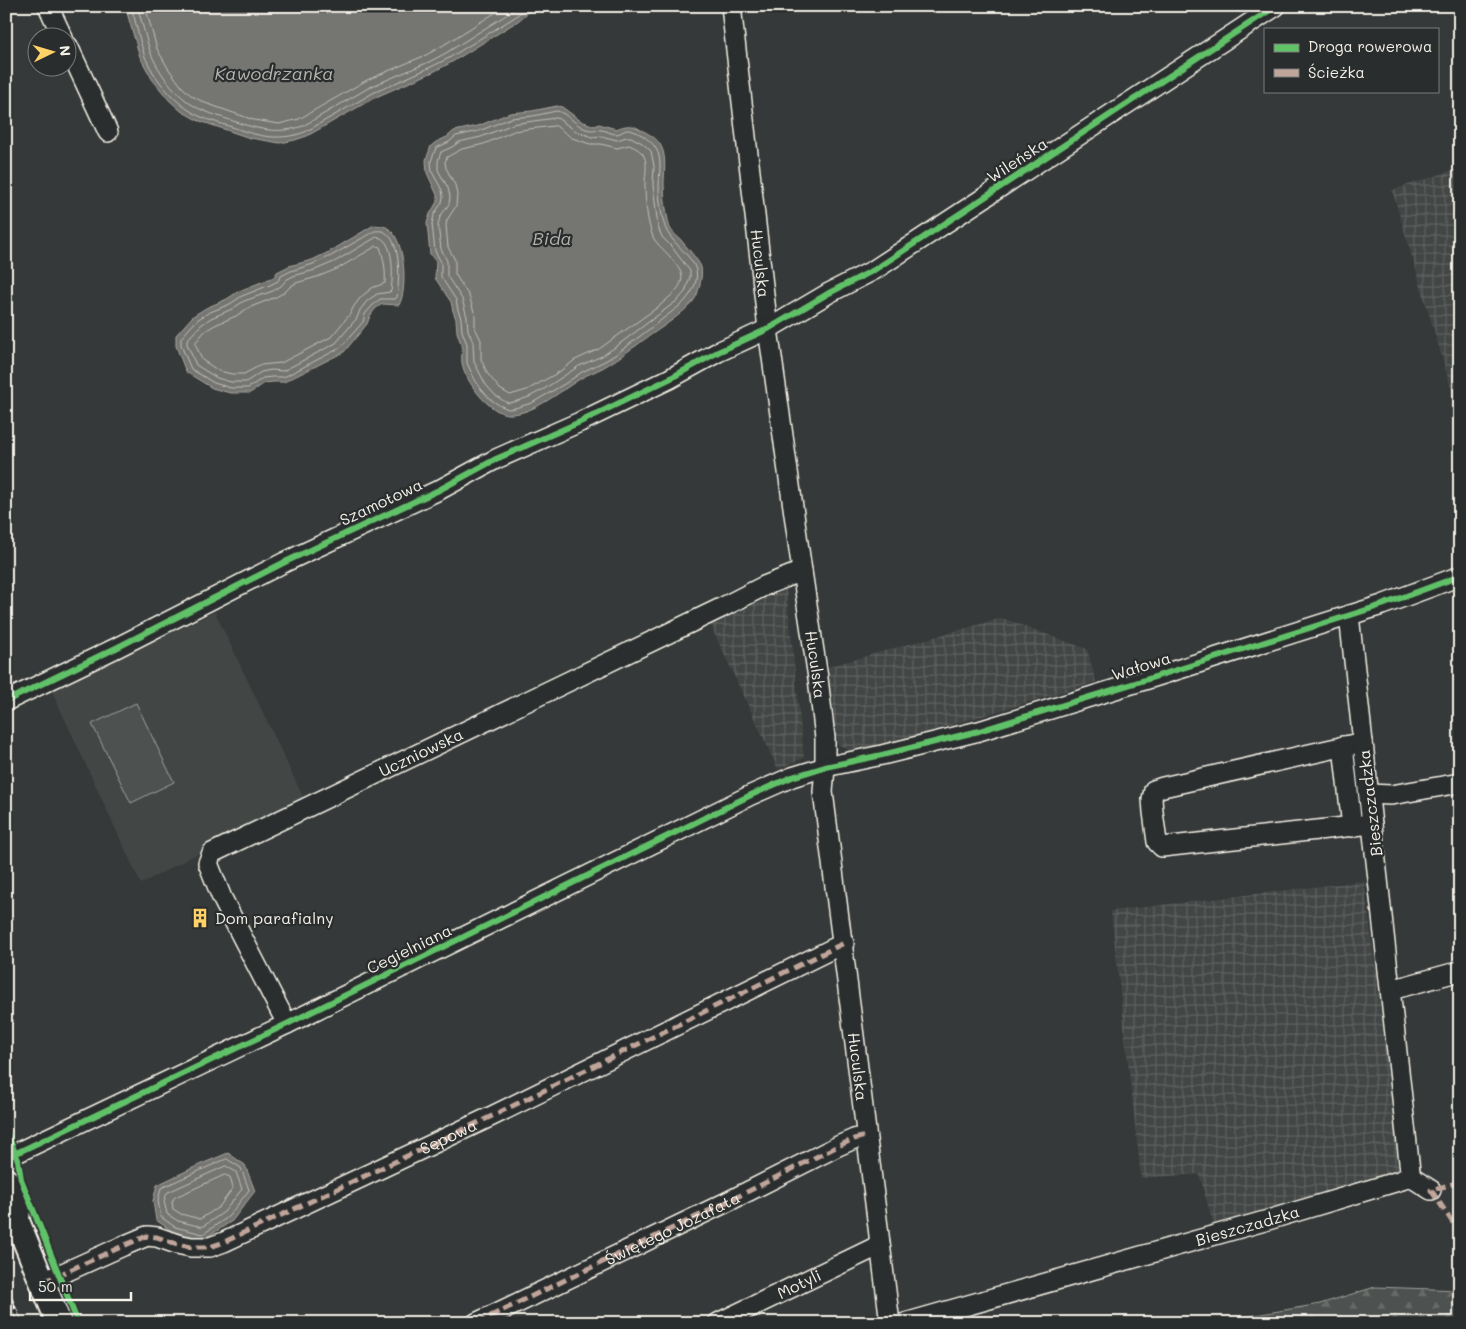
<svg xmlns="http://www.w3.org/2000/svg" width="1466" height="1329" viewBox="0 0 1466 1329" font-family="Mali,sans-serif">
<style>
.built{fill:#434645}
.industrial{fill:url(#industrial-grid)}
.grass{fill:#4e514f;stroke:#a1a19c}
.forest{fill:url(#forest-firs);stroke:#a1a19c}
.water{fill:#757572;stroke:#a8a7a1}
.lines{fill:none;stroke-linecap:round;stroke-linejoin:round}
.shore{stroke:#c1bfb9;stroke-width:1}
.minor-casing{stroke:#f4f1e8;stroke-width:22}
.major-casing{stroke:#f4f1e8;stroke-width:28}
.minor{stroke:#2a2d2e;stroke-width:19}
.major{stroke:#2a2d2e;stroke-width:24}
.rail-casing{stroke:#f4f1e8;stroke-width:5.5}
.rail{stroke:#2a2d2e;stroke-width:4;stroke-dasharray:11;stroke-linecap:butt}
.quiet{stroke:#c0a59a;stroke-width:5;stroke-dasharray:10 5;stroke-linecap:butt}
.cycleway-casing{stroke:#2a2d2e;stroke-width:9}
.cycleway{stroke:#61c268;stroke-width:6}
.labels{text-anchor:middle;stroke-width:4.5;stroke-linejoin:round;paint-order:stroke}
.street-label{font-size:16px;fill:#f4f1e8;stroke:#2a2d2e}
.poi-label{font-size:16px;fill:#f4f1e8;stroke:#2a2d2e;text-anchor:start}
.water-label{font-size:18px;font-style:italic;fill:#b4b3ad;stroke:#2a2d2e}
</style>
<defs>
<pattern id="industrial-grid" width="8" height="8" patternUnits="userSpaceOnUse" patternTransform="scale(1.25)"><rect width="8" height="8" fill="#434645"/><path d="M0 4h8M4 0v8" fill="none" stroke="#5f6160"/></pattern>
<pattern id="forest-firs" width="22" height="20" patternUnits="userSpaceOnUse" patternTransform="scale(1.25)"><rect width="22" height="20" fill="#4e514f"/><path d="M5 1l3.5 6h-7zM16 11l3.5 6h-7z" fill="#686a68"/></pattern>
</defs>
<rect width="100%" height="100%" fill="#363939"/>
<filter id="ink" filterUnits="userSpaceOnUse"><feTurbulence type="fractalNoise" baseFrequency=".02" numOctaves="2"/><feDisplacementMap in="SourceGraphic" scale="10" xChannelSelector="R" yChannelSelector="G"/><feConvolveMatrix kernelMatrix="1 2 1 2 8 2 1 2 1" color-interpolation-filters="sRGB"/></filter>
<g filter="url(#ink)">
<path class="built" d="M 215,612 L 305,801 L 191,857 L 141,884 L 51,689 Z"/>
<path class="industrial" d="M 1460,168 L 1460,418 L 1392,190 Z
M 786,586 L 804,758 L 778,769 L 710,624 Z
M 1002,618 L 1087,649 L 1096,682 L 855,754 L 833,741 L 827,667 Z
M 1364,881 L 1402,1174 L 1214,1226 L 1199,1174 L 1141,1178 L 1111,911 Z"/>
<path class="grass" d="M 136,703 L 174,782 L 131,803 L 92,724 Z"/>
<path class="forest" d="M 1375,1287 L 1460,1290 L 1460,1323 L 1209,1323 L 1320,1304 Z"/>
<path class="water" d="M 125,6 L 536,6 L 518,21 L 452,62 L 433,72 L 376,97 L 307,136 L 295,140 L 280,143 L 250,138 L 197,120 L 181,111 L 169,100 L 152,79 L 140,57 Z
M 557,106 L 562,107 L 581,121 L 595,126 L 599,124 L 616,129 C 626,125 632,124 641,130 C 648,133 658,139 661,146 C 667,157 664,173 664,184 C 664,197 666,212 669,225 C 671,232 676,235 681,240 C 685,245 699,261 701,267 C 703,275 699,290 696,297 C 687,313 652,333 637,345 C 628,351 619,358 609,364 C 602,369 593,372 585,376 C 565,387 533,416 508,414 C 489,413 465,381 462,363 C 461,356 463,350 462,344 L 460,341 L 457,332 L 456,319 L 453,311 L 451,302 L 435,278 L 436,262 L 430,254 L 427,223 L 430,214 L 438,200 L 438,197 L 427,173 L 426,160 L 431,146 L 436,142 L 447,137 L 454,131 L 478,126 L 510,113 L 532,111 Z
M 374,225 C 379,226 385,225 389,229 C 405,240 408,289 399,305 L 382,304 L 375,309 L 370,316 L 367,324 L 344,352 L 284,382 L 273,382 L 265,383 L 250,393 L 230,393 L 212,388 L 186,372 L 176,346 L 176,335 L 193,316 L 206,308 L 227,299 L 239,291 L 274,277 L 277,272 L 289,266 L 312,260 L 329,252 Z
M 228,1153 L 245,1165 L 255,1191 L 232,1221 L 204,1239 L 173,1232 L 156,1220 L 153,1201 L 157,1185 L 199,1165 Z"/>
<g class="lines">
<path class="shore" d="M 131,6 C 136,22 139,39 144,54 C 153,78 175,104 199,116 C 210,121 223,124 235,128 C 260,137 280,141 305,132 L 373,93 L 431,67 L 449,58 L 515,17 L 528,6
M 137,6 C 142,21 145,36 150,51 C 158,73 180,101 202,110 C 214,115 227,119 239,123 C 261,130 280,134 303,126 L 370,87 L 429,62 L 446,53 L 511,12 L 518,6
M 145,6 L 157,49 L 168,68 L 182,87 L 192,96 L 205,103 L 254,120 L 279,124 L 299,119 L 367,80 L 426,55 L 442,46 L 506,6
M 557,111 C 567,113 575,125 586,129 C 594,131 594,129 601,130 C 606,130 611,134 616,134 C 620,134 623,131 626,130 C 636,129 650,140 655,147 C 663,158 659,174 659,185 C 659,199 661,214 665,227 C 669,241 693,256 696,270 C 699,283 690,296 682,304 L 618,353 L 605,361 L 582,372 L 566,383 L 532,403 L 515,408 L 508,409 L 499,405 L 490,399 L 481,389 L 475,380 L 467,363 L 467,344 L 462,331 L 461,318 L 458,310 L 456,300 L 441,277 L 441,262 L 435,251 L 432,224 L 434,215 L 442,202 L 443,197 L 442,190 L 432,172 L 431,161 L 436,148 L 449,142 L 456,136 L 479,131 L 511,118 L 533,116 Z
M 557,118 L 576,131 L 592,137 L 601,136 L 617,140 L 627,137 L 631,137 L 642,143 L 651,151 L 654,166 L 653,185 L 658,227 L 662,237 L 671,246 L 690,271 L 690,277 L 685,292 L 678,300 L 614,348 L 602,356 L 579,366 L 544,389 L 529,397 L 514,402 L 508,403 L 502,400 L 495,395 L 486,385 L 474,362 L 473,342 L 468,330 L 467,317 L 462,299 L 447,276 L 447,261 L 441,249 L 438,225 L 440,217 L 449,204 L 450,197 L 448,188 L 438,170 L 438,161 L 441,152 L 452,147 L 459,142 L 481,137 L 513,124 Z
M 556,126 L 572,138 L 590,144 L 601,144 L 617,148 L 629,145 C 634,147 642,151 644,156 C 648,165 645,175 645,183 C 645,200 647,222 653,237 C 657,245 666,251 671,258 C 683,273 687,279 673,294 L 658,307 L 599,349 L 575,360 L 559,372 L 527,390 L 510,395 L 500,389 L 487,373 L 481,359 L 481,340 L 475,328 L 475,315 L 469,296 L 455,274 L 455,260 L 448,247 L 446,225 L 447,220 L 456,206 L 457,195 L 455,185 L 446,168 L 445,162 L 447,157 L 462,149 L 484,144 L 514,131 Z
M 375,231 C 379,231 383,230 386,233 C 402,244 399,280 397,297 L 395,299 L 380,299 L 372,306 L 365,314 L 363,322 L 340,348 L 284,377 L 272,377 L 263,378 L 248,388 L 231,388 L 214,383 L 191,369 L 181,345 L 181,338 L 197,320 L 208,313 L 230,304 L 242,296 L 270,285 L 278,281 L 281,276 L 291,271 L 313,264 L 331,256 Z
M 377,237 C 395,238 393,278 391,291 L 390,292 L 377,294 L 367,301 L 360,310 L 357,318 L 336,343 L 283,371 L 271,370 L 261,372 L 246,382 L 231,382 L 217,378 L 196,365 L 187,344 L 187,340 L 201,325 L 211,318 L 232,309 L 244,301 L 273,291 L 281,286 L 286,280 L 293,276 L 315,270 L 334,262 Z
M 377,246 L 380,247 C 384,259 386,271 385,283 L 372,288 L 361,297 L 354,306 L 350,314 L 331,337 L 281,363 L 261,365 L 244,374 L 232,374 L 219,371 L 202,360 L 195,343 L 205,331 L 215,325 L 236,316 L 248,308 L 276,297 L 285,292 L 291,286 L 296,283 L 317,277 L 337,269 Z
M 227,1159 L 241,1168 L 249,1190 L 228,1217 L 203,1234 L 175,1227 L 161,1217 L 158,1201 L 161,1188 L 201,1170 Z
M 226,1166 L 236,1172 L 242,1189 L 224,1212 L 202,1227 L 178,1221 L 167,1214 L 164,1201 L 167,1193 Z
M 225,1175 L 230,1177 L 233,1188 L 219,1207 L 200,1219 L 181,1214 L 173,1209 L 172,1202 L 174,1198 Z"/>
<defs>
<g id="minor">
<path d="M 48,6 L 63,38"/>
<path id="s1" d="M 731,6 L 768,329 L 802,571 L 818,678 L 825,738 L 825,767 L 823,792 C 847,969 867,1146 890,1323"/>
<path d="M 68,46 L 108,132"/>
<path d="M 6,701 L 116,648 L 285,562 L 439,490 L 496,459 L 580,422 L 669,379 L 718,352 L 768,329 L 829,293 L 874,270 L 1276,6"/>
<path d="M 1363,742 L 1163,787 L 1154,790 L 1152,799 L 1153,812 L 1157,842 L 1162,847 L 1372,824"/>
<path d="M 1343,746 L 1352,827"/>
<path d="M 1369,794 L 1391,795 L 1460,783"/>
<path d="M 1391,990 L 1460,971"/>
<path id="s2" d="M 287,1024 L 222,898 L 208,863 L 212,853 L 721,608 L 764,586 L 802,571"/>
<path d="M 6,1158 L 287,1024 L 751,795 L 792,777 L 825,767 L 882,755 L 979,731 L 1148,679 L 1382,605 L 1460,576"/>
<path d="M 1409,1176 L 1431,1190"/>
<path d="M 43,1282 L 123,1246 L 147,1236 L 157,1237 L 177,1244 L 191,1247 L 210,1247 L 224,1242 L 490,1117 L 844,943"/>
<path d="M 476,1323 L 727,1202 L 838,1146 L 854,1139 L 866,1136"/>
<path id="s3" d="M 718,1323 L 880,1245"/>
<path id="s4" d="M 905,1323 L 1268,1220 L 1402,1180 L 1409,1176 L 1410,1171 L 1349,615"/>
</g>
<path id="major" d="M 6,1181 L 18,1205 L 17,1221 L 59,1323"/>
</defs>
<use href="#minor" class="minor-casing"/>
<use href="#major" class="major-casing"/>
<use href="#minor" class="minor"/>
<use href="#major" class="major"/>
<defs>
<path id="rail" d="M 6,1289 L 20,1323
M 6,1312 L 11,1323"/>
</defs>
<use href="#rail" class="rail-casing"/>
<use href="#rail" class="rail"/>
<g class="quiet">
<path d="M 1460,1182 L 1431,1190 L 1455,1226 L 1460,1243"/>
<path id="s5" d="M 43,1282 L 123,1246 L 147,1236 L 157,1237 L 177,1244 L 191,1247 L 210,1247 L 224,1242 L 490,1117 L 844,943"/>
<path id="s6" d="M 476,1323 L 727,1202 L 838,1146 L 854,1139 L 866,1136"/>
</g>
<defs>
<path id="cycleway" d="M 6,701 L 116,648 L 285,562 L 439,490 L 496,459 L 580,422 L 669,379 L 718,352 L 768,329 L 829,293 L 874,270 L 1276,6
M 6,1131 L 18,1160 L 21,1179 L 78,1323
M 6,1158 L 287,1024 L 751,795 L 792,777 L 825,767 L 882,755 L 979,731 L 1148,679 L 1382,605 L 1460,576"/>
</defs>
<use href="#cycleway" class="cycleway-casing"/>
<use href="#cycleway" class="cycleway"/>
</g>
</g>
<defs>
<symbol id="building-bare" viewBox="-9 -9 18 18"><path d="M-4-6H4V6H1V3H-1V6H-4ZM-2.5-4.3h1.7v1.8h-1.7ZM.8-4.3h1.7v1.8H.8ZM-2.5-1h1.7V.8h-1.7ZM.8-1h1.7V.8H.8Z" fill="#ffd166" stroke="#2a2d2e" stroke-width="2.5" paint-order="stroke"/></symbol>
</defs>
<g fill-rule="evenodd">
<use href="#building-bare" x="186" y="904" width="28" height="28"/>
</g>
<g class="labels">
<g class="street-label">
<text transform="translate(1017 160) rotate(-33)" y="6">Wileńska</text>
<text dy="6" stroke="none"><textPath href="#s1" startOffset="259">Huculska</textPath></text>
<text transform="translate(381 502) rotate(-25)" y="6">Szamotowa</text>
<text dy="6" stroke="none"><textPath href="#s1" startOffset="664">Huculska</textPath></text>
<text transform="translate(1141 666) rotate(-17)" y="6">Wałowa</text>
<text dy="6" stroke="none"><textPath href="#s2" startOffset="422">Uczniowska</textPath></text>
<text transform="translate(1370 803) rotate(-97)" y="6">Bieszczadzka</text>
<text transform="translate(409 949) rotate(-26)" y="6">Cegielniana</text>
<text dy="6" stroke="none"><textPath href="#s1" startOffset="1069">Huculska</textPath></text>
<text dy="6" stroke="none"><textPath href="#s5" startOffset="441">Sępowa</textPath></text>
<text dy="6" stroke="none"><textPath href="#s4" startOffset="356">Bieszczadzka</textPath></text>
<text dy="6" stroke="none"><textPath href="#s6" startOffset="218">Świętego Jozafata</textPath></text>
<text dy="6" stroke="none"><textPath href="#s3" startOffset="90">Motyli</textPath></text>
</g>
<g class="poi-label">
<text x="215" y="924">Dom parafialny</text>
</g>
<g class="water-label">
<text x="274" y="80">Kawodrzanka</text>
<text x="552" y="245">Bida</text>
</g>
</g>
<rect width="1466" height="1329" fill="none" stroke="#2a2d2e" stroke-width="25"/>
<rect x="12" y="12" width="1441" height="1304" fill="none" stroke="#f4f1e8" stroke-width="2" filter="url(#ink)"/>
<rect x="1264" y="28" width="175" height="65" fill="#2a2d2e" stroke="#7b7b78"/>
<rect x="1274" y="44" width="25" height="8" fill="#61c268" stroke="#7b7b78"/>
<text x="1308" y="52" font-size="15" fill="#f4f1e8">Droga rowerowa</text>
<rect x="1274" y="69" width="25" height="8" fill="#c0a59a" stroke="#7b7b78"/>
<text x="1308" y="78" font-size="15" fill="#f4f1e8">Ścieżka</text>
<g transform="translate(52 52) rotate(85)"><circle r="24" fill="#2a2d2e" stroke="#7b7b78"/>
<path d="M0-4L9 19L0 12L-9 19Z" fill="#ffd166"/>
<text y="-8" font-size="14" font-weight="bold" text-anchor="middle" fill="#f4f1e8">N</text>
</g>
<path d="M30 1292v8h101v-8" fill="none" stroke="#f4f1e8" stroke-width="2.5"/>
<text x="38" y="1292" font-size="15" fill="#f4f1e8" stroke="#2a2d2e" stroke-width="4" paint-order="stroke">50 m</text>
</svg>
